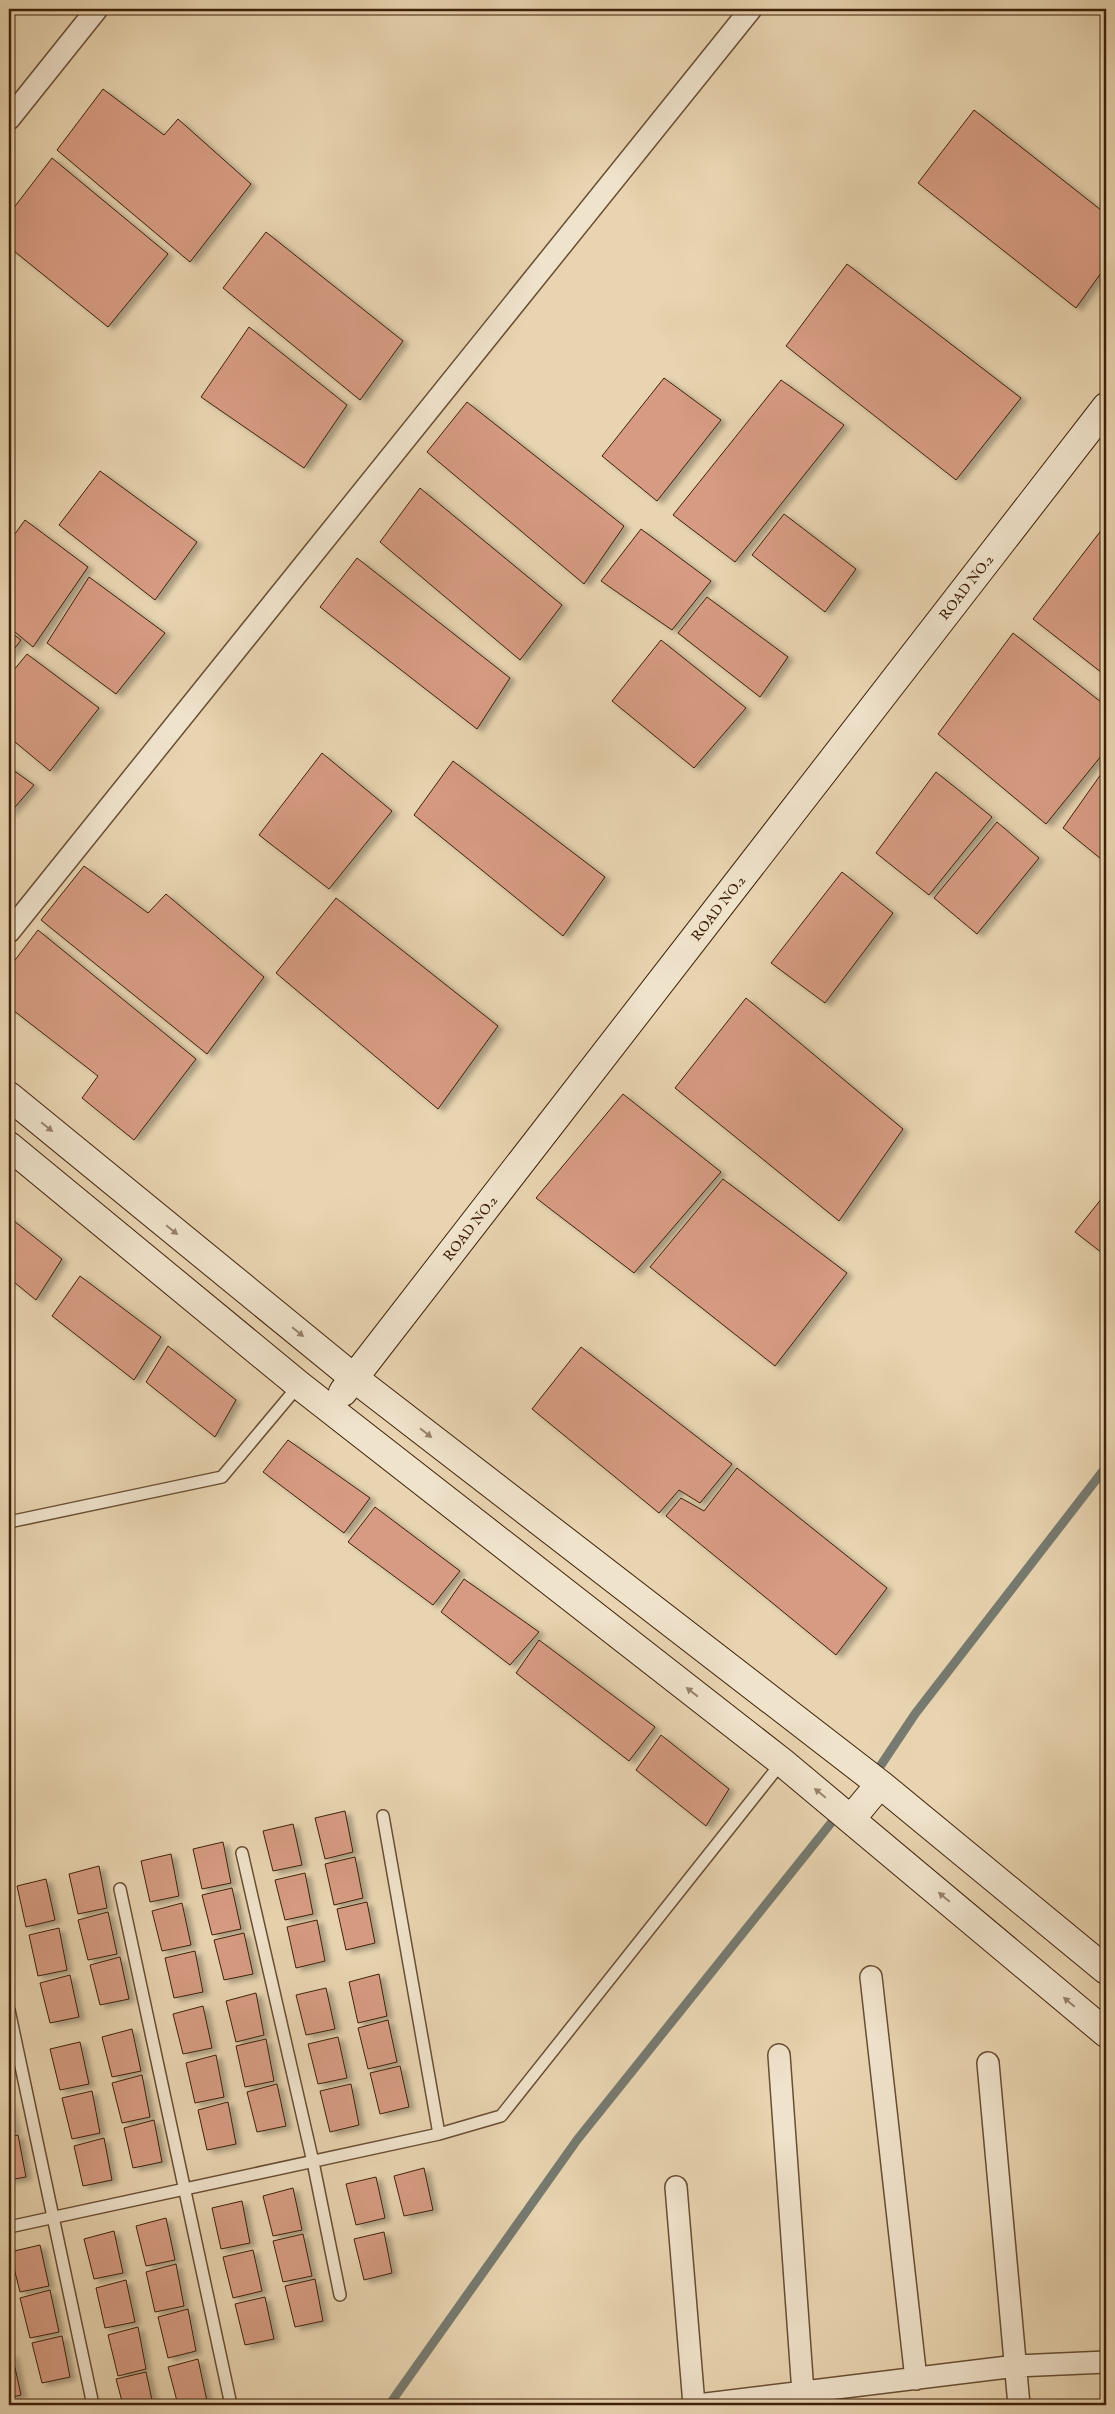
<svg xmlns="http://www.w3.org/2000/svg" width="1115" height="2414" viewBox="0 0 1115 2414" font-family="'IM FELL English',serif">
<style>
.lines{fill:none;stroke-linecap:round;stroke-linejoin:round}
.stream{stroke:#767a70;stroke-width:9}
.building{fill:#d69b82;stroke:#3e2109;filter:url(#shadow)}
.lane-casing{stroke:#684e33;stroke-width:14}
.street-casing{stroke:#684e33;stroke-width:24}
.secondary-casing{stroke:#3e2109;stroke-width:30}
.lane{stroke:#f0e3cc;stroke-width:11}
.street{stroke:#f0e3cc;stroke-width:21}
.secondary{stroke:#f0e3cc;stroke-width:28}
.oneway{fill:#97826a}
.labels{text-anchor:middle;stroke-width:4;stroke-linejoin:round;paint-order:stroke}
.street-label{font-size:14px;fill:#3e2109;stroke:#f0e3cc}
</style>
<defs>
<filter id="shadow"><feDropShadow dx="5.5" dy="3" stdDeviation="2.5" flood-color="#0004"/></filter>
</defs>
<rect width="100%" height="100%" fill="#e8d4b0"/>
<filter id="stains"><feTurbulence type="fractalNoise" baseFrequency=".004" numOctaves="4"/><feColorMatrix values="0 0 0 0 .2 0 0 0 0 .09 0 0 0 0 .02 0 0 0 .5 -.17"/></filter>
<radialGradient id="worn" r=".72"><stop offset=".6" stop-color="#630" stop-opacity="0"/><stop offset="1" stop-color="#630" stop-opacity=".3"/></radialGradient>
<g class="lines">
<path class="stream" d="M 881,1765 L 915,1714 L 1106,1467
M 389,2405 L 577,2140 L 831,1823"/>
</g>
<path class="building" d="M 103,89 L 164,135 L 178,119 L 251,184 L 190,262 L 57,150 Z
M 974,110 L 1106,214 L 1106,266 L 1076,308 L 918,183 Z
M 52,158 L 168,254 L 108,327 L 9,247 L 9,214 Z
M 266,232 L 403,341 L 360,400 L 223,288 Z
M 847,264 L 1021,398 L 956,480 L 786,346 Z
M 249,327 L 347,405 L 304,468 L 201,397 Z
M 664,378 L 721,420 L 657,501 L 602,456 Z
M 781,380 L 844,425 L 735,562 L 673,515 Z
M 467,402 L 624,526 L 584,584 L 427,452 Z
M 100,471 L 197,542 L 155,600 L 59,525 Z
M 420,488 L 562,605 L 520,660 L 380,542 Z
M 784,514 L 856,569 L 825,612 L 752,555 Z
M 25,520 L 88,567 L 33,647 L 9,627 L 9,542 Z
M 1106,524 L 1106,676 L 1033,619 Z
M 641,529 L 711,581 L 672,630 L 601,581 Z
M 357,558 L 510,678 L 477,729 L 320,607 Z
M 89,577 L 165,633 L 116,694 L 47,643 Z
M 707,597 L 788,657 L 760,697 L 678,633 Z
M 9,631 L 21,640 L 9,656 Z
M 1013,633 L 1106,706 L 1106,750 L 1046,824 L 938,734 Z
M 661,640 L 746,708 L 694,768 L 612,701 Z
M 27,654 L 99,708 L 50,771 L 9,737 L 9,676 Z
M 322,753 L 392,811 L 329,889 L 259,835 Z
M 453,761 L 605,877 L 563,936 L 414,815 Z
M 9,767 L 34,785 L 9,814 Z
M 1106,767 L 1106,863 L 1063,828 Z
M 936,772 L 992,817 L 929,895 L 876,853 Z
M 997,822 L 1039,858 L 977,934 L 934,898 Z
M 84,866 L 148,913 L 166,894 L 264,977 L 207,1054 L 41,920 Z
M 842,872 L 893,913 L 825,1003 L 771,963 Z
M 336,898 L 498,1026 L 438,1109 L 276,973 Z
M 38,930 L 196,1059 L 134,1140 L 82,1098 L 98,1076 L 9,1007 L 9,968 Z
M 746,998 L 903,1129 L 839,1221 L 675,1088 Z
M 623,1094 L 721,1172 L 634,1273 L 536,1198 Z
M 723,1179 L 847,1273 L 775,1366 L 650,1267 Z
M 1106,1193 L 1106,1256 L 1075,1232 Z
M 9,1217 L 62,1259 L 36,1300 L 9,1278 Z
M 80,1276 L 161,1337 L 134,1380 L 52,1316 Z
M 168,1346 L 236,1400 L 215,1437 L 146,1382 Z
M 581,1347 L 732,1464 L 700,1503 L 679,1490 L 659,1513 L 532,1409 Z
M 288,1440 L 370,1498 L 344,1533 L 263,1472 Z
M 737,1468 L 887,1588 L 836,1655 L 666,1516 L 681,1498 L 704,1511 Z
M 375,1507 L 460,1571 L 433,1605 L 348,1542 Z
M 464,1579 L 539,1632 L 510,1665 L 441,1612 Z
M 539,1640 L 655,1727 L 629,1761 L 516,1673 Z
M 661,1735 L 729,1789 L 706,1826 L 636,1770 Z
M 345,1811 L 353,1852 L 325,1859 L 315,1818 Z
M 293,1824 L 302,1865 L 273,1871 L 263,1831 Z
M 223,1842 L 231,1883 L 202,1889 L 193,1849 Z
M 171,1854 L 179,1896 L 150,1902 L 141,1861 Z
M 355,1857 L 363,1898 L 334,1905 L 325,1864 Z
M 99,1866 L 107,1908 L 78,1914 L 69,1874 Z
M 305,1873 L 313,1914 L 285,1920 L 275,1880 Z
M 46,1879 L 55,1920 L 26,1927 L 17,1886 Z
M 232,1888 L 241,1929 L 212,1935 L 202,1895 Z
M 367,1902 L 375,1943 L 346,1950 L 337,1909 Z
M 182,1903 L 191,1945 L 162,1951 L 152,1911 Z
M 108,1912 L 117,1954 L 88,1960 L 78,1920 Z
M 317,1920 L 325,1961 L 296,1968 L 287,1927 Z
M 59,1928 L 67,1970 L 38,1976 L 29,1935 Z
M 244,1933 L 253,1974 L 224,1980 L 214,1940 Z
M 195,1951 L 203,1992 L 174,1998 L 165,1958 Z
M 120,1957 L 129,1999 L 100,2005 L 90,1965 Z
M 379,1974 L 387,2016 L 358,2023 L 349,1982 Z
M 70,1975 L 79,2017 L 50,2023 L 40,1983 Z
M 326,1988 L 335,2029 L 306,2035 L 296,1995 Z
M 256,1993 L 264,2035 L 236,2042 L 226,2001 Z
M 203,2006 L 212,2048 L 183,2054 L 173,2014 Z
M 388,2020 L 397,2062 L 368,2069 L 358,2028 Z
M 132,2029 L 141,2071 L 112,2077 L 102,2037 Z
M 338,2037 L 347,2078 L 318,2084 L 308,2044 Z
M 266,2039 L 274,2081 L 245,2087 L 236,2046 Z
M 80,2042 L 89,2084 L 60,2090 L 50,2049 Z
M 216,2055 L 224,2097 L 195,2103 L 186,2063 Z
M 400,2066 L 409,2107 L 380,2114 L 370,2073 Z
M 142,2075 L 150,2117 L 122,2123 L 112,2083 Z
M 277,2084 L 286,2126 L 257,2132 L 247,2092 Z
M 351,2084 L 359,2125 L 330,2132 L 320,2091 Z
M 92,2091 L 100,2133 L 72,2139 L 62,2098 Z
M 9,2102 L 15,2132 L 9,2133 Z
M 228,2102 L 236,2144 L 207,2150 L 198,2110 Z
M 154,2120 L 162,2162 L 133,2168 L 124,2128 Z
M 18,2135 L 26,2177 L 9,2180 L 9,2137 Z
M 104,2138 L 112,2180 L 83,2186 L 74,2146 Z
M 424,2168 L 433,2210 L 404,2216 L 394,2176 Z
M 376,2177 L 385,2218 L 356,2225 L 346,2184 Z
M 293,2188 L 302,2230 L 273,2236 L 263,2196 Z
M 242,2201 L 250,2243 L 221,2249 L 212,2208 Z
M 166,2218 L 175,2260 L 146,2266 L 136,2226 Z
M 114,2231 L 123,2273 L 94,2279 L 84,2239 Z
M 384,2232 L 392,2273 L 364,2280 L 354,2239 Z
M 303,2234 L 312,2276 L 283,2282 L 273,2241 Z
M 40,2245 L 49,2286 L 20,2292 L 10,2252 Z
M 253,2250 L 262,2291 L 233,2298 L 223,2257 Z
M 176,2264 L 184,2306 L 155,2312 L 146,2272 Z
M 315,2279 L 323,2321 L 295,2327 L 285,2286 Z
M 126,2280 L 135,2322 L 105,2328 L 96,2288 Z
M 50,2290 L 59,2332 L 30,2338 L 20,2298 Z
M 265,2297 L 274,2339 L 245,2345 L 235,2304 Z
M 188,2309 L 196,2351 L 168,2358 L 158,2317 Z
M 138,2327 L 146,2369 L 118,2376 L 108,2335 Z
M 62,2336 L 70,2377 L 42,2383 L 32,2343 Z
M 9,2354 L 12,2354 L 21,2395 L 9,2398 Z
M 198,2359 L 207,2401 L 178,2405 L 168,2367 Z
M 146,2372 L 153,2405 L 123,2405 L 116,2379 Z"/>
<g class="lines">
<defs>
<path id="lane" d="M 9,1522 L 222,1477 L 299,1385
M 383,1816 L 439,2134
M 242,1853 L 313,2162 L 340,2295
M 120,1889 L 231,2405
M 9,2010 L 93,2405
M 9,2227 L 439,2134 L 501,2116 L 782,1762"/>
<path id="street" d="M 9,119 L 97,9
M 9,932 L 751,9
M 871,1977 L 916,2379
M 779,2055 L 803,2393
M 988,2063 L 1019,2405
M 676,2187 L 694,2405
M 698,2405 L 1016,2366 L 1106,2362"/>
<path id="secondary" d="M 9,1096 L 354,1378 L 880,1784 L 1106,1970
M 9,1146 L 299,1385 L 782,1762 L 1106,2033
M 343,1392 L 1106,407
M 851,1819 L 880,1784"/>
</defs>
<use href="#lane" class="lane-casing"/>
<use href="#street" class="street-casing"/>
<use href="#secondary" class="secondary-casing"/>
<use href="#lane" class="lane"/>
<use href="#street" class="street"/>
<use href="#secondary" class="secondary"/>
</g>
<defs><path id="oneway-solid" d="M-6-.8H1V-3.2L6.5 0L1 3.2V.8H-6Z" transform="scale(1.25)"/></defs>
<g class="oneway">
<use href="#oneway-solid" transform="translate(47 1127) rotate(39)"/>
<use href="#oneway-solid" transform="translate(172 1230) rotate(39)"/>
<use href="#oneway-solid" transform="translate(298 1332) rotate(39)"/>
<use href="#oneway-solid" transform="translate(426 1433) rotate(38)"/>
<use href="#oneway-solid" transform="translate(692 1692) rotate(-142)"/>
<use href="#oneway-solid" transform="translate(820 1793) rotate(-141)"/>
<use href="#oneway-solid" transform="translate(944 1897) rotate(-140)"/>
<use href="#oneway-solid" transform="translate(1069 2002) rotate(-140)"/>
</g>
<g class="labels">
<g class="street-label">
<text transform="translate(966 587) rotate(-52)" y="5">ROAD NO.2</text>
<text transform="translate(718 908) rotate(-52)" y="5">ROAD NO.2</text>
<text transform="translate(470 1228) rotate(-52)" y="5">ROAD NO.2</text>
</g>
</g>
<rect width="1115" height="2414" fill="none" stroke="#e8d4b0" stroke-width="30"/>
<rect x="10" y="10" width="1095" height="2394" fill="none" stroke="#3e2109" stroke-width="2.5"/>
<rect x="15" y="15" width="1085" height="2384" fill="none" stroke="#3e2109"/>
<rect width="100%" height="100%" filter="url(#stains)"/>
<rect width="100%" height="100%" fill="url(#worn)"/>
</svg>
